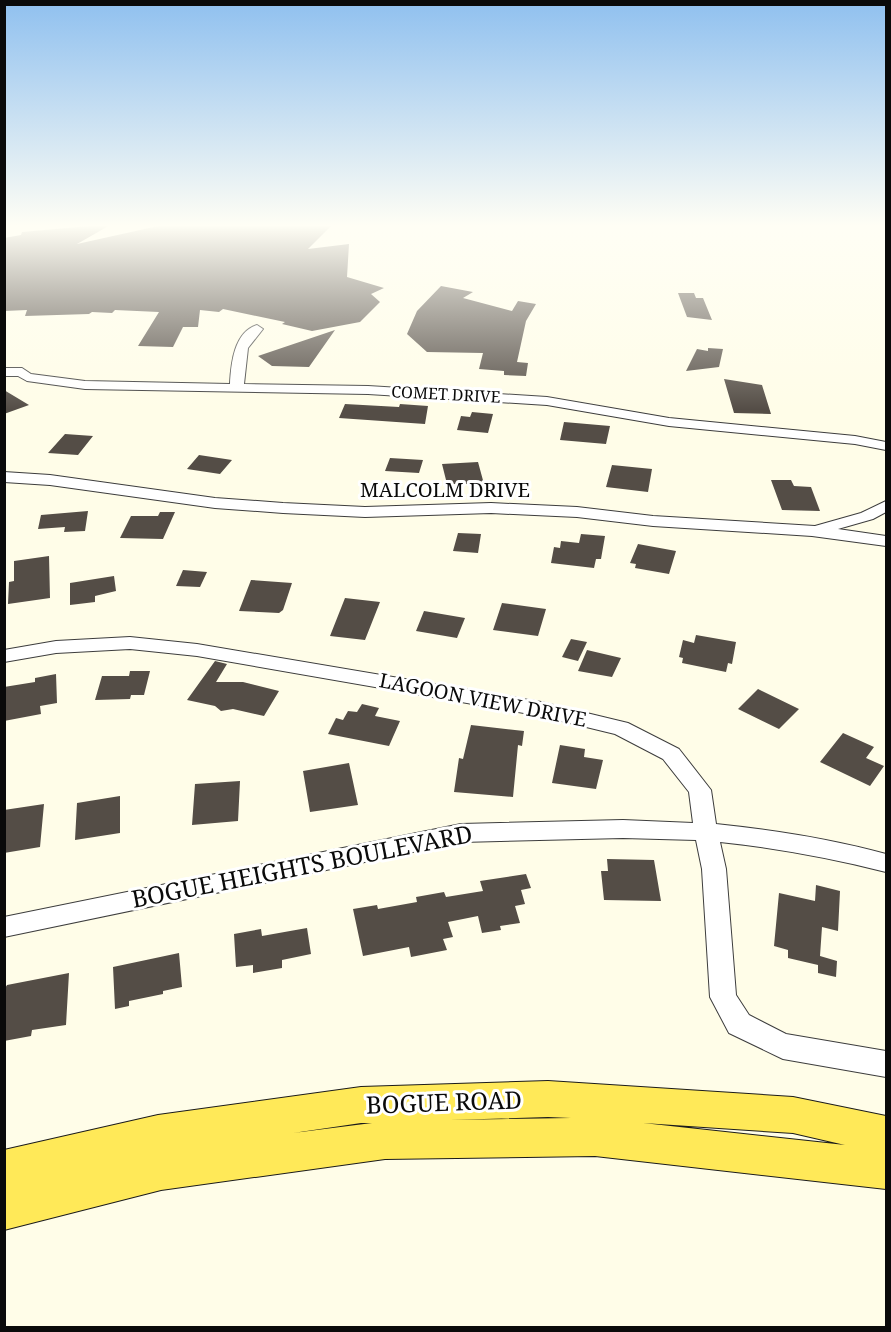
<svg xmlns="http://www.w3.org/2000/svg" width="891" height="1332" viewBox="0 0 891 1332" font-family="'Noto Serif',serif">
<style>
.building{fill:#544d46}
.lines{fill:none;stroke-linecap:round;stroke-linejoin:round}
.minor-casing{stroke:#3d3d3d;stroke-width:2}
.major-casing{stroke:#1b1b1b;stroke-width:2}
.minor{fill:#fff;fill-rule:evenodd}
.major{fill:#ffe958;fill-rule:evenodd}
.labels{text-anchor:middle;stroke-width:6;stroke-linejoin:round;paint-order:stroke}
.far-street-label{font-size:16px;fill:#0a0a0a;stroke:#fff}
.street-label{font-size:20px;fill:#0a0a0a;stroke:#fff}
.near-street-label{font-size:24px;fill:#0a0a0a;stroke:#fff}
</style>
<rect width="100%" height="100%" fill="#fffde8"/>
<path class="building" d="M 112,224 L 77,244 L 167,224 L 330,224 L 327,226 L 331,226 L 308,249 L 349,244 L 347,277 L 384,288 L 371,294 L 380,302 L 360,322 L 312,331 L 282,324 L 285,322 L 223,309 L 219,312 L 200,310 L 198,327 L 183,327 L 173,347 L 138,346 L 159,312 L 115,310 L 112,313 L 92,312 L 89,314 L 25,316 L 27,310 L 4,311 L 4,238 L 21,235 L 22,232 Z
M 441,286 L 473,292 L 463,298 L 512,311 L 518,301 L 536,304 L 526,321 L 517,362 L 528,363 L 526,376 L 504,375 L 504,371 L 479,369 L 483,353 L 427,352 L 407,334 L 417,311 Z
M 678,293 L 694,293 L 696,298 L 703,298 L 712,320 L 687,317 Z
M 335,330 L 309,367 L 272,366 L 258,356 Z
M 708,348 L 723,349 L 719,367 L 686,371 L 697,349 L 708,351 Z
M 724,379 L 762,385 L 771,414 L 734,413 Z
M 4,390 L 29,405 L 4,414 Z
M 345,404 L 399,407 L 400,404 L 428,406 L 425,424 L 339,418 Z
M 472,412 L 493,414 L 488,433 L 457,430 L 461,416 L 470,417 Z
M 564,422 L 610,426 L 606,444 L 560,440 Z
M 65,434 L 93,436 L 78,455 L 48,453 Z
M 199,455 L 232,460 L 220,474 L 187,469 Z
M 390,458 L 423,460 L 419,473 L 385,471 Z
M 478,462 L 484,484 L 447,484 L 442,464 Z
M 612,465 L 652,469 L 648,492 L 606,487 Z
M 771,480 L 791,480 L 794,486 L 811,487 L 820,511 L 782,510 Z
M 88,511 L 85,531 L 64,532 L 65,527 L 38,529 L 41,515 Z
M 160,512 L 175,512 L 163,539 L 120,538 L 131,516 L 158,516 Z
M 458,533 L 481,534 L 478,553 L 453,551 Z
M 581,534 L 605,536 L 601,559 L 596,559 L 594,568 L 551,563 L 554,547 L 560,548 L 561,541 L 579,543 Z
M 638,544 L 676,551 L 669,574 L 635,568 L 636,564 L 630,563 Z
M 49,556 L 50,598 L 8,604 L 9,582 L 14,581 L 14,561 Z
M 183,570 L 207,572 L 200,587 L 176,586 Z
M 114,576 L 116,591 L 95,596 L 95,602 L 70,605 L 70,583 Z
M 251,580 L 292,583 L 283,610 L 279,613 L 239,611 Z
M 345,598 L 380,602 L 365,640 L 330,636 Z
M 502,603 L 546,609 L 538,636 L 493,630 Z
M 424,611 L 465,618 L 457,638 L 416,631 Z
M 696,635 L 736,642 L 732,664 L 728,663 L 726,672 L 682,663 L 683,658 L 679,657 L 683,640 L 694,643 Z
M 571,639 L 587,642 L 578,661 L 562,657 Z
M 587,650 L 621,658 L 612,677 L 578,671 Z
M 215,661 L 227,664 L 216,682 L 243,682 L 279,691 L 264,716 L 233,709 L 221,711 L 215,706 L 187,700 Z
M 130,671 L 150,671 L 144,695 L 131,695 L 130,699 L 95,700 L 102,676 L 129,676 Z
M 56,674 L 57,703 L 40,706 L 41,714 L 4,721 L 4,687 L 35,682 L 35,678 Z
M 758,689 L 799,709 L 779,729 L 738,709 Z
M 362,704 L 379,708 L 375,716 L 400,721 L 389,746 L 328,734 L 336,718 L 343,720 L 348,711 L 357,712 Z
M 471,725 L 524,731 L 522,746 L 518,745 L 513,797 L 454,792 L 459,758 L 463,759 Z
M 843,733 L 874,747 L 866,758 L 884,766 L 870,786 L 820,762 Z
M 560,745 L 585,749 L 584,757 L 603,760 L 596,789 L 552,783 Z
M 349,763 L 358,805 L 310,812 L 303,771 Z
M 240,781 L 238,821 L 192,825 L 195,784 Z
M 120,796 L 120,833 L 75,840 L 77,803 Z
M 44,804 L 40,847 L 4,853 L 4,810 Z
M 607,859 L 654,860 L 661,901 L 604,900 L 601,871 L 608,871 Z
M 526,874 L 531,888 L 521,890 L 525,904 L 515,906 L 520,923 L 500,926 L 501,930 L 482,933 L 478,916 L 448,922 L 453,937 L 443,939 L 447,950 L 411,957 L 409,947 L 363,956 L 353,909 L 377,905 L 378,909 L 417,902 L 416,897 L 444,892 L 446,897 L 483,891 L 480,881 Z
M 816,885 L 840,891 L 838,931 L 822,927 L 820,956 L 837,961 L 836,977 L 818,973 L 818,965 L 788,958 L 788,950 L 774,946 L 779,893 L 815,901 Z
M 307,928 L 311,954 L 282,960 L 282,968 L 253,973 L 253,965 L 236,967 L 234,934 L 261,929 L 262,936 Z
M 179,953 L 182,987 L 163,991 L 163,994 L 129,1001 L 129,1006 L 115,1009 L 113,967 Z
M 69,973 L 66,1025 L 32,1030 L 31,1036 L 4,1041 L 4,990 L 7,985 Z"/>
<g class="lines">
<defs>
<path id="minor" d="M 257,325 L 263,329 L 248,348 L 244,384 L 368,386 L 547,397 L 669,418 L 855,436 L 886,442 L 886,450 L 855,444 L 669,426 L 547,405 L 368,394 L 85,389 L 27,381 L 18,376 L 4,376 L 4,368 L 22,368 L 31,374 L 85,381 L 230,384 C 231,364 234,332 257,325 Z
M 4,472 L 50,475 L 215,498 L 283,503 L 365,507 L 491,503 L 577,507 L 653,516 L 815,526 L 861,513 L 886,501 L 886,512 L 873,519 L 838,529 L 886,536 L 886,546 L 812,536 L 653,526 L 577,517 L 491,513 L 365,517 L 283,513 L 215,508 L 50,485 L 4,482 Z
M 130,637 L 197,644 L 541,702 L 628,723 L 679,749 L 711,790 L 716,824 C 774,830 831,839 886,854 L 886,872 C 831,858 776,848 720,842 L 726,869 L 736,995 L 749,1015 L 786,1034 L 886,1051 L 886,1077 L 783,1059 L 729,1033 L 710,997 L 702,869 L 696,840 L 623,838 L 461,842 L 4,937 L 4,917 L 461,824 L 623,820 L 693,823 L 689,792 L 663,759 L 615,734 L 541,716 L 197,656 L 130,649 L 56,653 L 4,662 L 4,650 L 56,641 Z"/>
<path id="major" d="M 548,1081 L 793,1097 L 886,1116 L 886,1189 L 595,1156 L 385,1159 L 161,1190 L 4,1230 L 4,1150 L 158,1115 L 361,1087 ZM 548,1117 L 571,1118 L 449,1120 ZM 361,1123 L 372,1123 L 293,1133 ZM 643,1123 L 793,1133 L 845,1145 Z"/>
</defs>
<use href="#minor" class="minor-casing"/>
<use href="#major" class="major-casing"/>
<use href="#minor" class="minor"/>
<use href="#major" class="major"/>
</g>
<linearGradient id="sky" x2="0" y2="1"><stop stop-color="#8fc0ef"/><stop offset="0.55" stop-color="#fffef5"/><stop offset="1" stop-color="#fffef5" stop-opacity="0"/></linearGradient>
<rect width="891" height="410" fill="url(#sky)"/>
<g class="labels">
<g class="far-street-label">
<text transform="translate(446 394) rotate(3)" y="6">COMET DRIVE</text>
</g>
<g class="street-label">
<text x="445" y="497">MALCOLM DRIVE</text>
<text transform="translate(483 700) rotate(11)" y="7">LAGOON VIEW DRIVE</text>
</g>
<g class="near-street-label">
<text transform="translate(302 867) rotate(-11)" y="8">BOGUE HEIGHTS BOULEVARD</text>
<text transform="translate(444 1103) rotate(-2)" y="8">BOGUE ROAD</text>
</g>
</g>
<rect width="891" height="1332" fill="none" stroke="#0a0a0a" stroke-width="12"/>
</svg>
